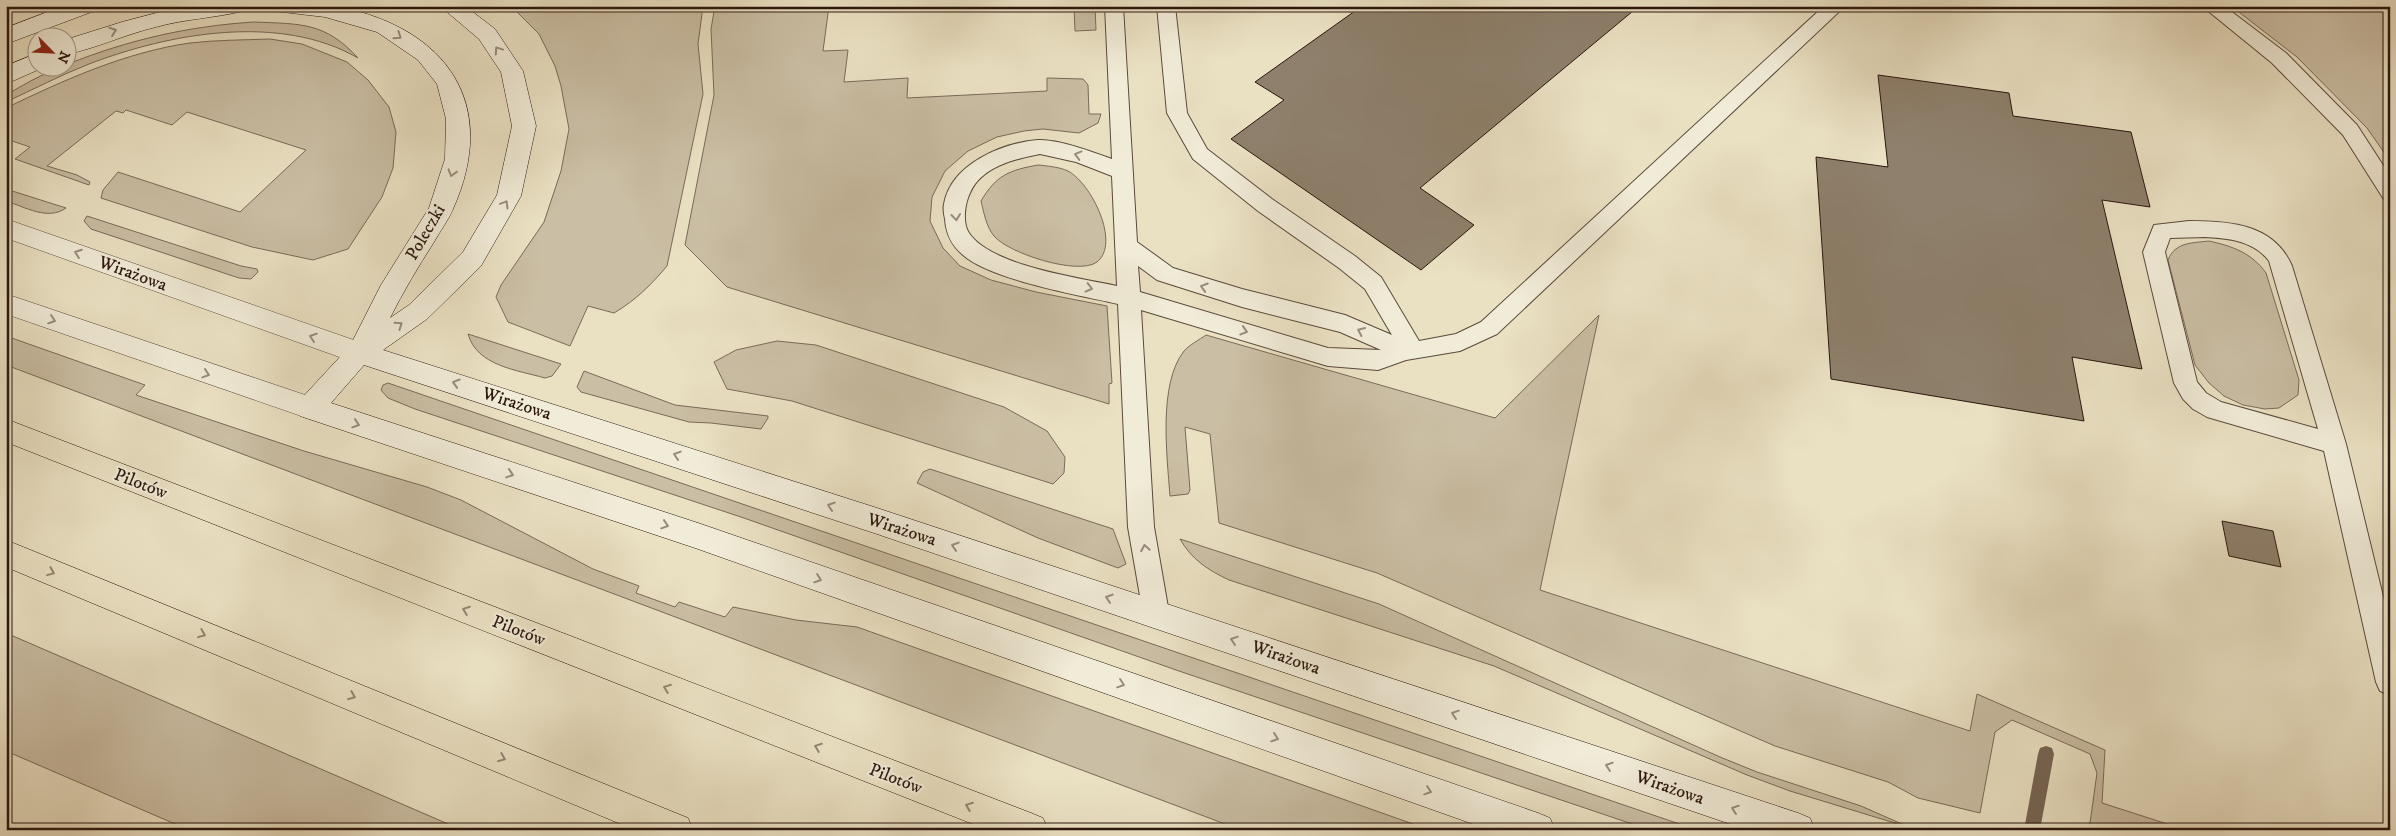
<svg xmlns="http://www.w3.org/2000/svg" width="2396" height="836" viewBox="0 0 2396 836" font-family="'IM FELL DW Pica',serif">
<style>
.green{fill:#cabea4;stroke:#7a6a59}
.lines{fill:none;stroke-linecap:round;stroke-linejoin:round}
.stream{fill:#765;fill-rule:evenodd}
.building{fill:#8e806c;stroke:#2b160e}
.service-casing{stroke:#5b493b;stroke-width:2}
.minor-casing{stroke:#5b493b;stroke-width:1}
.secondary-casing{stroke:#2b160e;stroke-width:1}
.motorway-casing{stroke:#2b160e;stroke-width:1}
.service{fill:#f1ecd8;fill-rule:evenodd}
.minor{fill:#f1ecd8;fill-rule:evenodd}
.secondary{fill:#f1ecd8;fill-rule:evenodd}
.motorway{fill:#eae1c3;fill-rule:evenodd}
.oneway{stroke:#988c7d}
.oneway2{stroke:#948672}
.labels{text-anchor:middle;stroke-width:4.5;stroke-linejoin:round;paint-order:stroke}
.street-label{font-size:18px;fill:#2b160e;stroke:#f1ecd8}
</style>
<rect width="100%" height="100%" fill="#eae1c3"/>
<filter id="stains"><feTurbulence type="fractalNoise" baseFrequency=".004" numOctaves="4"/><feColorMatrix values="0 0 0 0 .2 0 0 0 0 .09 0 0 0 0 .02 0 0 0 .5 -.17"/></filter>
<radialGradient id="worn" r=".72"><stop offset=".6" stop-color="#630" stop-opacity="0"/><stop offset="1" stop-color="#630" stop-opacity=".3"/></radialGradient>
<path class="green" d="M 511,6 L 703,6 L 698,44 L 703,94 L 667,266 C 651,285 636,300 614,313 L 588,306 L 570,346 L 508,322 L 496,297 L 501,285 L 544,222 L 561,171 L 569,129 L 561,86 L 555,66 L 539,34 Z
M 715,6 L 829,6 L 823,51 L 848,50 L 844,82 L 908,78 L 907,98 L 1047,91 L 1047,78 L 1083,79 L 1088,85 L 1089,114 L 1101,114 L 1098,123 L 1079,133 L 1043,129 L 1024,131 L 997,137 L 968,151 L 945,171 L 932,197 L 930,221 L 943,248 L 960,266 L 991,280 L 1036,292 L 1107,306 L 1112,383 L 1109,384 L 1109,404 L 727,287 L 685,245 L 714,95 L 711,29 Z
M 1074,6 L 1095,6 L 1096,30 L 1075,31 Z
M 2231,6 L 2390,6 L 2390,161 L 2367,128 L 2297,57 Z
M 254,22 C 301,24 325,22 358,58 C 280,13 170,33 89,64 C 61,75 34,89 6,102 L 6,95 C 22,86 50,68 68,68 L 68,64 C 128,40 189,26 254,22 Z
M 270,39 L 302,44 L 347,62 L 368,80 L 389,107 L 396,132 L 393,168 L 382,197 L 348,249 L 313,260 L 252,247 L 101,198 L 103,190 L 118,172 L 240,212 L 306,150 L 187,112 L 172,125 L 126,110 L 123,113 L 116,111 L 47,166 L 77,175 L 90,182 L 89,185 L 15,159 L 30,147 L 6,139 L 6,108 C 64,80 126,52 190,43 C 216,40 243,40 270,39 Z
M 1038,165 C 1048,166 1059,167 1068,171 C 1091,183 1121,243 1097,262 C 1078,276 1008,253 994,236 C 986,226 984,213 981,201 C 996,175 1010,170 1038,165 Z
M 6,189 L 66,208 C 48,221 25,207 6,201 Z
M 87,216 L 241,266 L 257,269 L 258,272 L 251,279 L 239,278 L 91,229 L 84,221 Z
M 2209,241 C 2232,246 2252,253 2266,273 L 2299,380 L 2298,395 L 2279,408 L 2265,409 L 2243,405 L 2224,396 L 2209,383 L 2195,365 L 2168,260 C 2175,242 2192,243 2209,241 Z
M 1599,315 L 1540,590 L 1970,731 L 1977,694 L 2105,750 L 2102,803 L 2186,830 L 2089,830 L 2097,773 L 2090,754 L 2012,720 L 1995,732 L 1980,813 L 1918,798 L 1888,782 L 1775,746 L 1377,573 L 1219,523 L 1210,434 L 1185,427 L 1190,490 L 1188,494 L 1170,496 C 1167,456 1158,384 1184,351 C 1189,345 1199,340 1206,335 L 1495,418 Z
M 468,334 L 561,364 L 552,376 L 545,378 C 517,370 477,366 468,334 Z
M 6,336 L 145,385 L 136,395 L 304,451 L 427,487 L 461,500 L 593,569 L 639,586 L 636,593 L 675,607 L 679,602 L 725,617 L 733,607 L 796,620 L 857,627 L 1430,830 L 1241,830 L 6,365 Z
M 777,341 L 816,345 L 1004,407 L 1047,431 L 1065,457 L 1064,473 L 1053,484 L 792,401 L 727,389 L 714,362 L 736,350 Z
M 584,371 L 675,405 L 768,416 L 768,418 L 761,429 L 711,423 L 689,422 L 581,392 L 577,387 Z
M 388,383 L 1697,830 L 1650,830 L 1179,671 L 741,517 L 415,409 L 388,398 L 381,390 L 383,385 Z
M 930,469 L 1113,529 L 1126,564 L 1118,568 L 1038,538 L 917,483 L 923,472 Z
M 1180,539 L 1379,604 L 1720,757 L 1757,772 L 1861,806 L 1911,828 L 1790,791 L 1747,775 L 1494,666 L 1229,580 C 1208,570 1192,560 1180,539 Z
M 6,633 L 462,830 L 189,830 L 6,751 Z"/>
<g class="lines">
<path class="stream" d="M 2046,746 L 2052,748 L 2054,754 L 2040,830 L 2024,830 L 2038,754 L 2040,748 Z"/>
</g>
<path class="building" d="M 1362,6 L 1639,6 L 1420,188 L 1474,225 L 1421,270 L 1231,139 L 1284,100 L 1255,82 Z
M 1878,75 L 2009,93 L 2013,116 L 2131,132 L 2150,207 L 2102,200 L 2142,369 L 2072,357 L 2084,421 L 1831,379 L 1816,157 L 1888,167 Z
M 2222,521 L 2273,531 L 2281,567 L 2229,556 Z"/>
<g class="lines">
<defs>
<path id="service" d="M 1105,6 L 1123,6 L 1137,242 L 1173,268 L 1242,289 L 1345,315 L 1392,335 L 1365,289 L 1339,268 L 1258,211 L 1193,159 L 1167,113 L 1157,6 L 1175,6 L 1187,113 L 1207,149 L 1272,199 L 1355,256 L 1381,277 L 1419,341 L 1456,334 L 1481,322 L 1824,6 L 1845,6 L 1497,334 L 1460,351 L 1406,360 L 1378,370 L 1328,366 L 1141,310 L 1154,527 L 1169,613 L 1165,621 L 1156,625 L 1147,621 L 1143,613 L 1128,527 L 1118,304 C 1079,295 991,280 963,255 C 951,245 946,234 945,219 C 944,215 943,208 944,204 C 951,164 1002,143 1038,140 C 1058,139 1093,152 1112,159 ZM 1040,154 L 1076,162 L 1112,176 L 1117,286 C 1080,278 991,266 969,233 C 962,223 965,203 970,193 C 981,167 1014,159 1040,154 ZM 1138,266 L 1157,280 L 1242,307 L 1340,332 L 1381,350 L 1328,348 L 1140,292 Z
M 2202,6 L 2224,6 L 2286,53 L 2357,125 L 2390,176 L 2390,201 L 2383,198 L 2343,135 L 2272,63 Z
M 2189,221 C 2230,221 2274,224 2292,266 L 2346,444 L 2390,625 L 2390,695 L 2380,691 L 2376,682 L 2324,451 L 2207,417 L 2193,409 L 2183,399 L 2174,383 L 2143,252 L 2154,225 ZM 2205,237 C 2228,238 2254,241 2269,261 L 2318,429 L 2221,402 L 2206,393 L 2197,382 L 2165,252 L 2170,238 Z"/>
<path id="minor" d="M 6,219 L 368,345 L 372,353 L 368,361 L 359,364 L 6,238 Z
M 6,294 L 320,400 L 324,408 L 320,416 L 310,419 L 6,314 Z"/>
<path id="secondary" d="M 63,6 L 97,6 L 94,11 L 6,44 L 6,28 Z
M 183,6 L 246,6 L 243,11 C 215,18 184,19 156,27 C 126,34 97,48 68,54 L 68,39 L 122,22 Z
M 271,6 C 293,6 319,2 340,7 C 447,29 500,104 453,209 C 448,221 440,231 434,242 C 418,267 403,292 390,318 L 409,305 L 463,252 L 497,195 L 512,126 L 501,72 L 479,39 L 440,6 L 465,6 L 495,29 L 523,71 L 536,126 L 521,196 L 481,266 L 427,319 L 383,350 L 877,508 L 1798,813 L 1810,818 L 1815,830 L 1748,830 L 877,534 L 364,365 L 331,403 L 698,523 L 1538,813 L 1550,818 L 1555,830 L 1490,830 L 698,549 L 300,416 L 296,408 L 300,400 L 350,346 L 381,285 L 429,208 L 445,159 L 446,119 L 437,84 L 418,60 L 377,32 L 325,17 L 274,11 Z
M 38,53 L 38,68 L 42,68 L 6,84 L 6,66 Z"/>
<path id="motorway" d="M 6,419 L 1031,813 L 1043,818 L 1048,830 L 988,830 L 6,442 Z
M 6,540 L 688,818 L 693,830 L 635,830 L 6,567 Z"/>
</defs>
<use href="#service" class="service-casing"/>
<use href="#minor" class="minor-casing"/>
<use href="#secondary" class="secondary-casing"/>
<use href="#motorway" class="motorway-casing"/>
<use href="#service" class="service"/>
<use href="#minor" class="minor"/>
<use href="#secondary" class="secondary"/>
<use href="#motorway" class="motorway"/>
</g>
<defs><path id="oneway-chevron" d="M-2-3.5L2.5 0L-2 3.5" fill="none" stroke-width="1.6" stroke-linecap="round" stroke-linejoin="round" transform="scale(1.25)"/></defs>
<g class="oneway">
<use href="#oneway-chevron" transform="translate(113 31) rotate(-19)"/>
<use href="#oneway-chevron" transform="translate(398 36) rotate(34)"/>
<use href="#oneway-chevron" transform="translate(498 50) rotate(-124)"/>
<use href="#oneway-chevron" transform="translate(1078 155) rotate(-165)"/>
<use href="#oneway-chevron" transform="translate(452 173) rotate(107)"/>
<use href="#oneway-chevron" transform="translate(505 204) rotate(-59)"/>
<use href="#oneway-chevron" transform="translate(956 217) rotate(84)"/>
<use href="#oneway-chevron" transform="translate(78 253) rotate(-160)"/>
<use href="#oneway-chevron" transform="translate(1204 287) rotate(-163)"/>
<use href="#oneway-chevron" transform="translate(1089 288) rotate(14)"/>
<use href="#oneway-chevron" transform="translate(52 320) rotate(19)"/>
<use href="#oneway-chevron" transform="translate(399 325) rotate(-35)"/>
<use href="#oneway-chevron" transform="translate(1244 331) rotate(17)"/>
<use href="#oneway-chevron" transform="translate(1361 331) rotate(-155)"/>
<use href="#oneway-chevron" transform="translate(313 337) rotate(-161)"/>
<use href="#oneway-chevron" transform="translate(206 374) rotate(18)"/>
<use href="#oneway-chevron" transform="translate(456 383) rotate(-163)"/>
<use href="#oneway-chevron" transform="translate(356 424) rotate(18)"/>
<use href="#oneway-chevron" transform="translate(677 455) rotate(-162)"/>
<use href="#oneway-chevron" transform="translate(510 474) rotate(18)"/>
<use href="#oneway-chevron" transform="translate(831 506) rotate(-162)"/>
<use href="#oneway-chevron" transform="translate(665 525) rotate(18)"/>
<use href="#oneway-chevron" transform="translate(955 546) rotate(-162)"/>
<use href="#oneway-chevron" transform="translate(1145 548) rotate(-100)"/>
<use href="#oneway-chevron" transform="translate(818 579) rotate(19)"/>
<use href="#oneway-chevron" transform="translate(1109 598) rotate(-162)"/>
<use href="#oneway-chevron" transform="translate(1234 640) rotate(-161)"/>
<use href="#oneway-chevron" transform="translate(1121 684) rotate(19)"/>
<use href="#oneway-chevron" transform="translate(1455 714) rotate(-161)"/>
<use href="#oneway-chevron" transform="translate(1275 738) rotate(19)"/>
<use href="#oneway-chevron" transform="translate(1609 766) rotate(-161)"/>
<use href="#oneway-chevron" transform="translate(1428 791) rotate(19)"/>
<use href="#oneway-chevron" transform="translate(1735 809) rotate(-161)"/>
</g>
<g class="oneway2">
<use href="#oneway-chevron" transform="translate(51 572) rotate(22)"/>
<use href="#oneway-chevron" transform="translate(466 610) rotate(-159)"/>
<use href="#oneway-chevron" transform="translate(202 634) rotate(22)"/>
<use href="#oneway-chevron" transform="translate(667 688) rotate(-159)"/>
<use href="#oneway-chevron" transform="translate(352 696) rotate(22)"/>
<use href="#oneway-chevron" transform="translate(818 747) rotate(-159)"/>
<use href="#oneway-chevron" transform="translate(502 758) rotate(22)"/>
<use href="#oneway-chevron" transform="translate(969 806) rotate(-159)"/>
</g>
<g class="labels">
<g class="street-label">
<text transform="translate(425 232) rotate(-60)" y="6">Poleczki</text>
<text transform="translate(133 273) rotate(20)" y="6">Wirażowa</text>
<text transform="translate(517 403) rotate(18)" y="6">Wirażowa</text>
<text transform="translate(141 483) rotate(21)" y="6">Pilotów</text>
<text transform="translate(902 529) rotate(18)" y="6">Wirażowa</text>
<text transform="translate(519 630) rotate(21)" y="6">Pilotów</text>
<text transform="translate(1286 657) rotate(19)" y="6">Wirażowa</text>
<text transform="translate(896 778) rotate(21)" y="6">Pilotów</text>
<text transform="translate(1670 787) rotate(19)" y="6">Wirażowa</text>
</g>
</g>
<rect width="2396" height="836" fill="none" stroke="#eae1c3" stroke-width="25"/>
<rect x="8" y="8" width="2381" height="821" fill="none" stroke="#2b160e" stroke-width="2.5"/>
<rect x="12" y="12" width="2371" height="811" fill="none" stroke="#2b160e"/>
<g transform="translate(52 52) rotate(114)"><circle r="24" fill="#f1ecd8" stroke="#a29687"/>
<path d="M0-4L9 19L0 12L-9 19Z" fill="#8f2418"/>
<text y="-8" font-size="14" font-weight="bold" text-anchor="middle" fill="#2b160e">N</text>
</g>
<rect width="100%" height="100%" filter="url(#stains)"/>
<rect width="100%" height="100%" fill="url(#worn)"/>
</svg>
